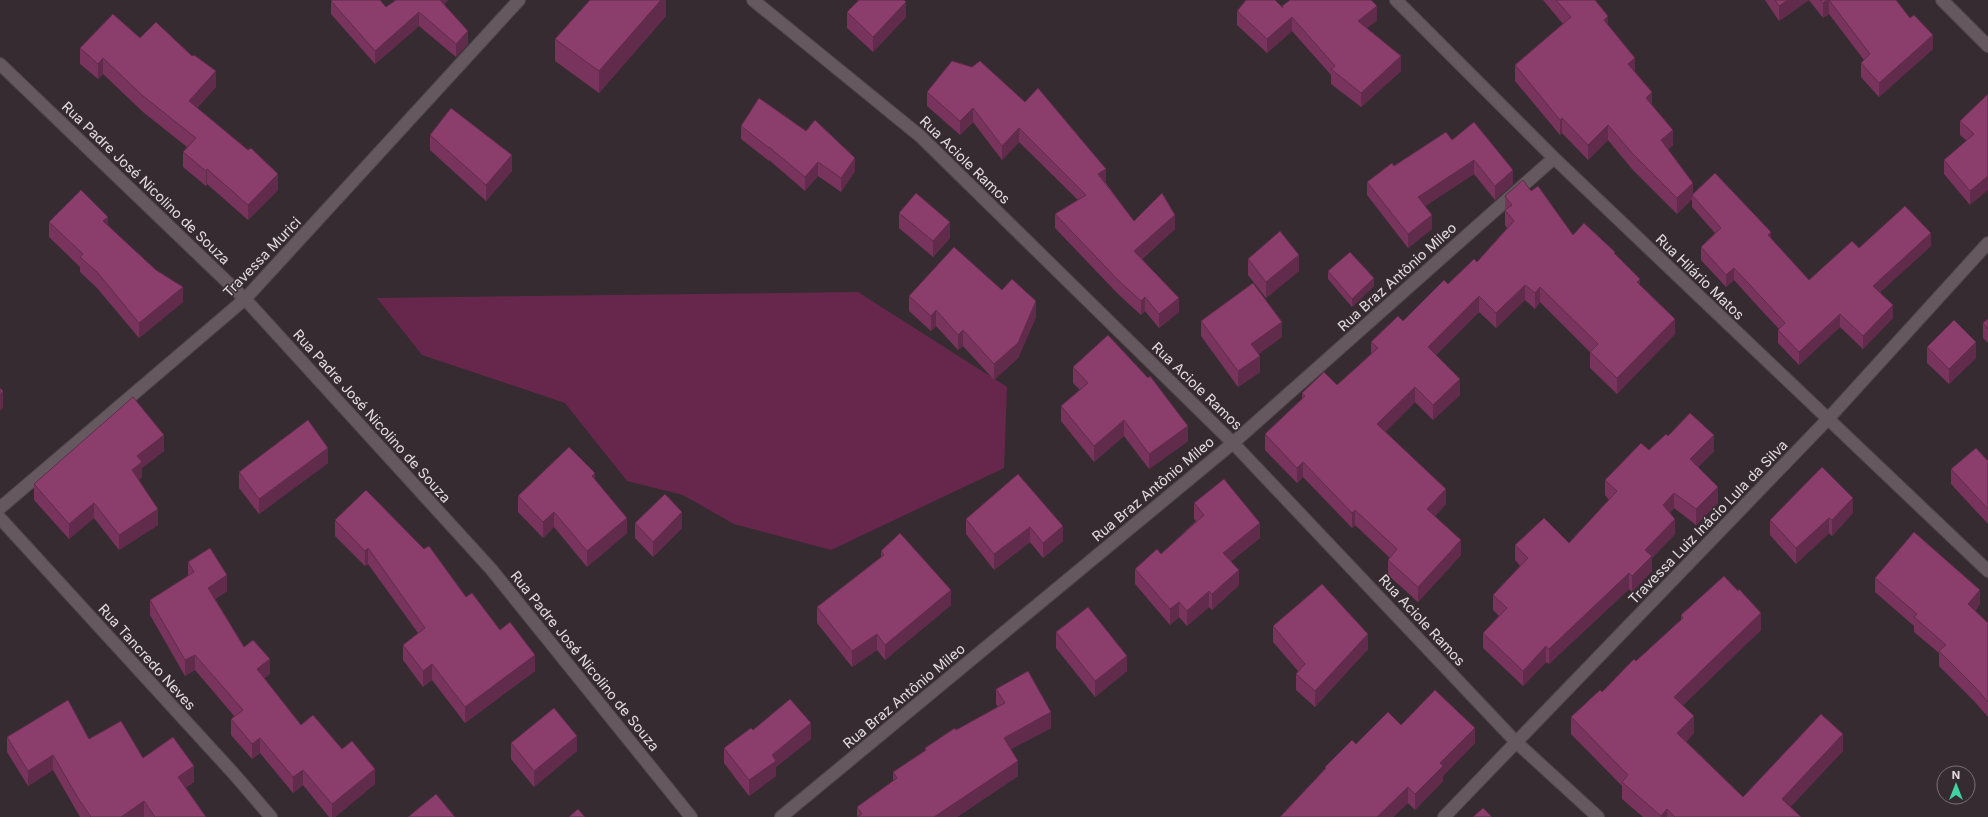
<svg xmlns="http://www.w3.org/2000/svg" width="1988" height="817" viewBox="0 0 1988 817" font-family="Inter,sans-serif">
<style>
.green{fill:#67274d}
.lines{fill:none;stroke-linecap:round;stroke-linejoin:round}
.minor-casing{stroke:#50474c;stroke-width:14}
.tertiary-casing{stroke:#50474c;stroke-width:14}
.minor{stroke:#65585f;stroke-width:12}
.tertiary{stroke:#65585f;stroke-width:12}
.wall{fill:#78345c}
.shaded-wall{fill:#612b4b}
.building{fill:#8b3d6b;stroke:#612b4b}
.labels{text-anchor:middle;stroke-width:3;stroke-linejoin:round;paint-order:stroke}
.street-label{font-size:14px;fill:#e3dce0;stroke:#362b30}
</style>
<rect width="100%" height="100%" fill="#362b30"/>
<path class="green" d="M 858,292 L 1007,387 L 1004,468 L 831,550 L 734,524 L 683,495 L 627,481 L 565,403 L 422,355 L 377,298 Z"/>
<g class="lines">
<defs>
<path id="minor" d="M 753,0 L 920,136 L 1233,443 L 1516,742
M 1396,0 L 1554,158 L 1988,571
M 1942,0 L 1988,46
M 0,64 L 245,299 L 491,569 L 691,817
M 0,508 L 245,299 L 519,0
M 0,518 L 234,774 L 271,817
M 781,817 L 1233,443 L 1554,158"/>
<path id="tertiary" d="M 1516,742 L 1598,817
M 1444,817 L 1827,420 L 1988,243"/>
</defs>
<use href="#minor" class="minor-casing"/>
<use href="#tertiary" class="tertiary-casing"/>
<use href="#minor" class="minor"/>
<use href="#tertiary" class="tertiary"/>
</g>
<path class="wall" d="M 396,0 L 448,0 L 444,4 L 468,44 L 456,57 L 419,26 L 375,64 L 331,14 L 331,1 L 386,7 Z
M 666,0 L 666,16 L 599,93 L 555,61 L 555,39 Z
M 1543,0 L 1595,0 L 1608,26 L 1635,72 L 1673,145 L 1668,149 L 1693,194 L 1771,239 L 1809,280 L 1859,248 L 1931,246 L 1880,292 L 1893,318 L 1863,349 L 1840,327 L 1799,365 L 1778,343 L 1778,330 L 1779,329 L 1763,312 L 1734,280 L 1726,287 L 1701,260 L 1701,247 L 1715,233 L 1692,207 L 1692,199 L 1677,214 L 1632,169 L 1608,140 L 1588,160 L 1562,133 L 1560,135 L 1515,81 L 1515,65 L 1563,24 Z
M 1765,0 L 1809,0 L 1779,21 Z
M 1809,0 L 1896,0 L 1933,49 L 1879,97 L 1861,77 L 1861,63 L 1864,60 L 1829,14 L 1823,18 Z
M 1282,6 L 1377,20 L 1367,28 L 1401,71 L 1361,107 L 1331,84 L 1331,75 L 1292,31 L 1267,53 L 1237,25 L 1237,11 Z
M 847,12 L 906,17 L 873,52 L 847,28 Z
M 140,38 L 216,87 L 197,108 L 278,190 L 248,220 L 207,184 L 206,186 L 183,167 L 183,152 L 187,147 L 143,112 L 103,74 L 98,79 L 80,64 L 80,48 Z
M 952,61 L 1106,183 L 1134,221 L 1175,229 L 1142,259 L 1179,312 L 1159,328 L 1145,311 L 1141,315 L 1118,294 L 1055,228 L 1055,214 L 1078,200 L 1019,142 L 1002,160 L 973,122 L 960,135 L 927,106 L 927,92 Z
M 1988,94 L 1970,205 L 1944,174 L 1944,160 L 1967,141 L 1960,135 L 1960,121 Z
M 741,126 L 855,171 L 841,192 L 818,176 L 805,191 L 769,160 L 769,161 L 741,139 Z
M 430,135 L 512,171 L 486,201 L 430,150 Z
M 1452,140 L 1513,184 L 1495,200 L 1474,174 L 1425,206 L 1432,229 L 1408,248 L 1367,195 L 1367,182 L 1394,166 Z
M 1531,191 L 1573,235 L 1615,255 L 1640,285 L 1675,334 L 1617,394 L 1590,368 L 1590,352 L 1540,302 L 1535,309 L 1525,300 L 1496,328 L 1479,312 L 1436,355 L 1460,395 L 1433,420 L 1415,402 L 1385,432 L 1446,504 L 1435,516 L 1461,555 L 1418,602 L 1388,575 L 1388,560 L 1390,558 L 1355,525 L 1352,528 L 1303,477 L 1297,483 L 1265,450 L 1265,434 L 1302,399 L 1302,393 L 1337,385 L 1371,354 L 1371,342 L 1403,321 L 1448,284 L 1477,262 L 1507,228 L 1505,225 L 1505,196 Z
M 899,213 L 950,238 L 933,257 L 899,228 Z
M 49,222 L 108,225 L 183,302 L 139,338 L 97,288 L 80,272 L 80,267 L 49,237 Z
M 1248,259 L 1299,271 L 1266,298 L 1248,275 Z
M 1328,271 L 1374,286 L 1352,307 L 1328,279 Z
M 1002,290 L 1036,317 L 1018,358 L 994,380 L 963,346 L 958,350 L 936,326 L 931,331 L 909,311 L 909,296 Z
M 1988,319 L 1988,343 L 1983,338 L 1983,323 Z
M 1201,321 L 1282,337 L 1258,354 L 1260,372 L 1238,387 L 1201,336 Z
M 1927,347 L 1976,358 L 1949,384 L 1927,363 Z
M 1073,367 L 1188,441 L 1149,469 L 1124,436 L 1094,462 L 1061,421 L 1061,406 L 1080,390 L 1073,383 Z
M 1668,436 L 1714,451 L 1698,467 L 1718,503 L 1696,525 L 1674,508 L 1670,513 L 1675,534 L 1652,558 L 1652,571 L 1632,592 L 1629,589 L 1549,664 L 1546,662 L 1523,686 L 1483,648 L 1483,633 L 1499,616 L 1493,610 L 1493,595 L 1520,566 L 1515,560 L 1515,545 L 1569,543 L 1609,500 L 1605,495 L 1605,480 L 1649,450 Z
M 164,451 L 142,468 L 142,477 L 138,480 L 158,525 L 119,550 L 94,518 L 69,539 L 34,500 L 34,484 Z
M 1988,461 L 1988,524 L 1951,484 L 1951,469 Z
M 328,463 L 259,514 L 239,488 L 239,472 Z
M 1018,474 L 1063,541 L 1043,558 L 1030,542 L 994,570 L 966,534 L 966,519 Z
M 595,479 L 627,533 L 587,567 L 554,527 L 543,538 L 518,512 L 518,496 Z
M 1194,503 L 1260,538 L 1231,561 L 1239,585 L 1212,610 L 1209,607 L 1187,626 L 1179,617 L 1170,625 L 1135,584 L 1135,569 L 1161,554 L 1196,521 L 1194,519 Z
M 1853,513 L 1832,536 L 1829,533 L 1796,564 L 1770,535 L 1770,520 Z
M 335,520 L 466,597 L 500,630 L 535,671 L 465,723 L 432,680 L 423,687 L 403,660 L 403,645 L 418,633 L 368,564 L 365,566 L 335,536 Z
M 635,523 L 682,528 L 653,557 L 635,538 Z
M 881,551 L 951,605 L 885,660 L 877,650 L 852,667 L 817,623 L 817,607 L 881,557 Z
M 188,562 L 227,591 L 215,599 L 244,647 L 270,674 L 264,679 L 301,725 L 342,749 L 375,784 L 335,817 L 329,817 L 303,785 L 293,793 L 260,753 L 252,759 L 231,735 L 231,719 L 235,717 L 195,670 L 185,676 L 150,615 L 150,600 L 188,576 Z
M 1875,578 L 1980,604 L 1975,611 L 1988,623 L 1988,717 L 1974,701 L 1939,666 L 1939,653 L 1914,632 L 1914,626 L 1875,592 Z
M 1681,615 L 1761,630 L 1683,705 L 1694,733 L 1686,742 L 1743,797 L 1843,751 L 1790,807 L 1801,817 L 1643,817 L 1622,799 L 1622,786 L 1571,734 L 1571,717 L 1602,692 L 1636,661 L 1681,620 Z
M 1273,626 L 1368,649 L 1315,707 L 1296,690 L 1296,674 L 1298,671 L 1273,642 Z
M 1056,632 L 1127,671 L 1095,697 L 1056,648 Z
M 996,689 L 1051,728 L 1011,749 L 1018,776 L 957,817 L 857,817 L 857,807 L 893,781 L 893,772 L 925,752 L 925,748 L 998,707 L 996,704 Z
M 1401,725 L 1475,743 L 1443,776 L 1443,781 L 1415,810 L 1408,803 L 1393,817 L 1280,817 L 1325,770 L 1325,767 L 1356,744 Z
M 753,730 L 811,739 L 776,767 L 776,776 L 749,796 L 724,763 L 724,748 Z
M 7,737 L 89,739 L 143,758 L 194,782 L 185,788 L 206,817 L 80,817 L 53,770 L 28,786 L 7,752 Z
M 511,743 L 577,751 L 534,787 L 511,759 Z"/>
<path class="shaded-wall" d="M 437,0 L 448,0 L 437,10 Z
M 661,0 L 666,0 L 666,16 L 599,93 L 599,71 Z
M 1788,0 L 1809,0 L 1779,21 L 1779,6 Z
M 1827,0 L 1829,0 L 1829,14 L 1823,18 L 1823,3 Z
M 906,2 L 906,17 L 873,52 L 873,37 Z
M 1377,6 L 1377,20 L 1358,35 L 1358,21 Z
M 419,12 L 419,26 L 375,64 L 375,51 Z
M 1608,16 L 1608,31 L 1604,20 Z
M 1292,17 L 1292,31 L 1267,53 L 1267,39 Z
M 468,31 L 468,44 L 456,57 L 456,44 Z
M 1933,35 L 1933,49 L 1879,97 L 1879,83 Z
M 1401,56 L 1401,71 L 1361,107 L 1361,93 Z
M 103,58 L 103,74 L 98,79 L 98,64 Z
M 1635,58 L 1635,73 L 1628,64 Z
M 216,71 L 216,87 L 189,116 L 189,101 Z
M 1652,92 L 1652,107 L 1646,98 Z
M 973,108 L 973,122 L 960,135 L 960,121 Z
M 1562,118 L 1562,133 L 1560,135 L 1560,120 Z
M 1608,125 L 1608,140 L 1588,160 L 1588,145 Z
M 1019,128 L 1019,142 L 1002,160 L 1002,146 Z
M 1673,130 L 1673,145 L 1661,155 L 1661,140 Z
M 512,155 L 512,171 L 486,201 L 486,185 Z
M 855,158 L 855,171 L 841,192 L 841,178 Z
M 1474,160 L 1474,174 L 1418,211 L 1418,197 Z
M 818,162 L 818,176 L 805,191 L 805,177 Z
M 207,169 L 207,184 L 206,186 L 206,171 Z
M 1106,169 L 1106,183 L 1098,189 L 1098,174 Z
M 1513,170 L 1513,184 L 1495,200 L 1495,186 Z
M 278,174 L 278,190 L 248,220 L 248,205 Z
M 1988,176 L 1988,190 L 1970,205 L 1970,191 Z
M 1693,183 L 1693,196 L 1692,195 L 1692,199 L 1677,214 L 1677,198 Z
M 1175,215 L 1175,229 L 1134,265 L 1134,251 Z
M 1432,215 L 1432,229 L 1408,248 L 1408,234 Z
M 108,217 L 108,232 L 103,221 Z
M 950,222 L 950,238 L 933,257 L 933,241 Z
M 1771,232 L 1771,245 L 1768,235 Z
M 1931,233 L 1931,246 L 1873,299 L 1873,286 Z
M 1299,255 L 1299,271 L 1266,298 L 1266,282 Z
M 1734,268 L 1734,280 L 1726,287 L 1726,275 Z
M 1374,278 L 1374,286 L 1352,307 L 1352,299 Z
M 1640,279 L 1640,295 L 1637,282 Z
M 1525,285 L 1525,300 L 1496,328 L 1496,313 Z
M 183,287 L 183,302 L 139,338 L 139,323 Z
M 1540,287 L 1540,302 L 1535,309 L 1535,293 Z
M 1479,296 L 1479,312 L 1428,363 L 1428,347 Z
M 1145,297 L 1145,311 L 1141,315 L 1141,301 Z
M 1179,298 L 1179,312 L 1159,328 L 1159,314 Z
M 1036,301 L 1036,317 L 1018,358 L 994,380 L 994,364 Z
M 1893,305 L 1893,318 L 1863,349 L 1863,336 Z
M 936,310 L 936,326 L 931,331 L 931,316 Z
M 1840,314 L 1840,327 L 1799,365 L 1799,352 Z
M 1675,319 L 1675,334 L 1617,394 L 1617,378 Z
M 1282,322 L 1282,337 L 1251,360 L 1251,344 Z
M 963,330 L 963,346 L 958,350 L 958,335 Z
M 1976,342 L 1976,358 L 1949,384 L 1949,369 Z
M 1260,356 L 1260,372 L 1238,387 L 1238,371 Z
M 1460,379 L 1460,395 L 1433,420 L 1433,405 Z
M 1415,387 L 1415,402 L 1377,440 L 1377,424 Z
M 3,391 L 3,407 L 0,411 L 0,395 Z
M 1124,420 L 1124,436 L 1094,462 L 1094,446 Z
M 1188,426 L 1188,441 L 1149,469 L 1149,454 Z
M 164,435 L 164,451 L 142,468 L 142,477 L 132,486 L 132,470 L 137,456 Z
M 1714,435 L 1714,451 L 1690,474 L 1690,459 Z
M 328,448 L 328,463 L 259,514 L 259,499 Z
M 1303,462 L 1303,477 L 1297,483 L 1297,468 Z
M 595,473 L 595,488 L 592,476 Z
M 1718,487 L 1718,503 L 1696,525 L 1696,509 Z
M 1446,489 L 1446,504 L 1427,525 L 1427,509 Z
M 1674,493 L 1674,508 L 1663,521 L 1663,505 Z
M 1853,498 L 1853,513 L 1832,536 L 1832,520 Z
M 94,503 L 94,518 L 69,539 L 69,524 Z
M 158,509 L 158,525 L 119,550 L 119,535 Z
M 1355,510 L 1355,525 L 1352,528 L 1352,513 Z
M 554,512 L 554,527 L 543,538 L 543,522 Z
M 682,512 L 682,528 L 653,557 L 653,542 Z
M 627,518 L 627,533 L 587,567 L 587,551 Z
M 1829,518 L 1829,533 L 1796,564 L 1796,548 Z
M 1675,519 L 1675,534 L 1652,558 L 1652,571 L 1632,592 L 1632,576 L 1645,550 Z
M 1260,523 L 1260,538 L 1223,568 L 1223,553 Z
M 1063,526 L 1063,541 L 1043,558 L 1043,543 Z
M 1030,527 L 1030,542 L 994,570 L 994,554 Z
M 1461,540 L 1461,555 L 1418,602 L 1418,587 Z
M 368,548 L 368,564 L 365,566 L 365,551 Z
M 1239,570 L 1239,585 L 1212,610 L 1212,594 Z
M 1629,573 L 1629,589 L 1549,664 L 1549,649 Z
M 227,575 L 227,591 L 208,603 L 208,588 Z
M 951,590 L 951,605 L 885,660 L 885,645 Z
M 1980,590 L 1980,604 L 1968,618 L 1968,604 Z
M 1209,591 L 1209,607 L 1187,626 L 1187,611 Z
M 1179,602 L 1179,617 L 1170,625 L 1170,609 Z
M 1761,613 L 1761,630 L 1674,714 L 1674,697 Z
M 877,634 L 877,650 L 852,667 L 852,651 Z
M 1368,634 L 1368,649 L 1315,707 L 1315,691 Z
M 1546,646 L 1546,662 L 1523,686 L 1523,671 Z
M 195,655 L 195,670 L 185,676 L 185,660 Z
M 535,655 L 535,671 L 465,723 L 465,707 Z
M 1127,656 L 1127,671 L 1095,697 L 1095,681 Z
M 270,659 L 270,674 L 257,684 L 257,669 Z
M 432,664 L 432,680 L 423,687 L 423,671 Z
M 1051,712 L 1051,728 L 1004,753 L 1004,738 Z
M 1694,716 L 1694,733 L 1677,751 L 1677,733 Z
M 811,723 L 811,739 L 776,767 L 776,776 L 749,796 L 749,780 L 772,755 Z
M 1475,728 L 1475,743 L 1443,776 L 1443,781 L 1415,810 L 1415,794 L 1440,763 Z
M 1843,734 L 1843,751 L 1782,816 L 1782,799 Z
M 577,736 L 577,751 L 534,787 L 534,771 Z
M 260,738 L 260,753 L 252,759 L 252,744 Z
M 53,755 L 53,770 L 28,786 L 28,771 Z
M 1018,761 L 1018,776 L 957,817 L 934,817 Z
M 194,766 L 194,782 L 178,793 L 178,777 Z
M 375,769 L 375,784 L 335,817 L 332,817 L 332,804 Z
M 303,770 L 303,785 L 293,793 L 293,777 Z
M 1408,787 L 1408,803 L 1393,817 L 1377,817 Z
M 144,801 L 144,817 L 121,817 Z
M 1667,809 L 1667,817 L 1661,817 L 1661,816 Z"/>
<path class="building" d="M 332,0 L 380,0 L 386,7 L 396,0 L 440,0 L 468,31 L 456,44 L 419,12 L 375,51 L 331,1 Z
M 590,0 L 661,0 L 599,71 L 555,39 Z
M 859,0 L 904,0 L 906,2 L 873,37 L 847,12 Z
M 1246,0 L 1275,0 L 1283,8 L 1282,6 L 1290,0 L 1371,0 L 1377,6 L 1358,21 L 1401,56 L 1361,93 L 1331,69 L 1335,66 L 1292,17 L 1267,39 L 1237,11 Z
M 1556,0 L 1595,0 L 1608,16 L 1604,20 L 1635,58 L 1628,64 L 1652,92 L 1646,98 L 1673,130 L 1661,140 L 1693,183 L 1677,198 L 1632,153 L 1608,125 L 1588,145 L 1562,118 L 1560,120 L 1515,65 L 1571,17 Z
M 1775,0 L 1788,0 L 1779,6 Z
M 1820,0 L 1827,0 L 1823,3 Z
M 1829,0 L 1896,0 L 1910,18 L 1914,15 L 1933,35 L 1879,83 L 1861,63 L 1870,54 Z
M 113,14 L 140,38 L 156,22 L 192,56 L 194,55 L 216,71 L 189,101 L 248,150 L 251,148 L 278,174 L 248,205 L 207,169 L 206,171 L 183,152 L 196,138 L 143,96 L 103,58 L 98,64 L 80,48 Z
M 952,61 L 972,67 L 980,61 L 1025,102 L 1038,88 L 1106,169 L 1098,174 L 1134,221 L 1162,193 L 1175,215 L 1134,251 L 1179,298 L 1159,314 L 1145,297 L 1141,301 L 1118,280 L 1055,214 L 1086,195 L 1019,128 L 1002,146 L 973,108 L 960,121 L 927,92 Z
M 1988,94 L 1988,176 L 1970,191 L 1944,160 L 1974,134 L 1960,121 Z
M 759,98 L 806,131 L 815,120 L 855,158 L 841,178 L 818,162 L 805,177 L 769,147 L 769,148 L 741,126 Z
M 451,108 L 512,155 L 486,185 L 430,135 Z
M 1474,122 L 1513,170 L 1495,186 L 1474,160 L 1418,197 L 1432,215 L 1408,234 L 1367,182 L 1392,163 L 1394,166 L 1446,132 L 1452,140 Z
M 1715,173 L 1771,232 L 1768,235 L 1809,280 L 1852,241 L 1859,248 L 1905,206 L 1931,233 L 1873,286 L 1893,305 L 1863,336 L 1840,314 L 1799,352 L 1778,330 L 1785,323 L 1763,299 L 1734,268 L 1726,275 L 1701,247 L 1721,228 L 1692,195 Z
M 1523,180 L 1531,191 L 1538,186 L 1573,235 L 1584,223 L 1615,252 L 1614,253 L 1640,279 L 1637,282 L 1675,319 L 1617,378 L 1590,352 L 1598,344 L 1540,287 L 1535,293 L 1525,285 L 1496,313 L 1479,296 L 1428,347 L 1460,379 L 1433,405 L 1415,387 L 1377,424 L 1446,489 L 1427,509 L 1461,540 L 1418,587 L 1388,560 L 1397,549 L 1355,510 L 1352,513 L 1303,462 L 1297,468 L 1265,434 L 1305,396 L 1302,393 L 1324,372 L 1337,385 L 1378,348 L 1371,342 L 1398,316 L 1403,321 L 1444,280 L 1448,284 L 1474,259 L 1477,262 L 1514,221 L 1505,210 L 1512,205 L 1505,196 Z
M 81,190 L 108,217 L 103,221 L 156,270 L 183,287 L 139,323 L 97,272 L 80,257 L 83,254 L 49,222 Z
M 916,193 L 950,222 L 933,241 L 899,213 Z
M 1280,231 L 1299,255 L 1266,282 L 1248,259 Z
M 954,247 L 1002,290 L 1012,279 L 1036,301 L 1018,343 L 994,364 L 963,330 L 958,335 L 936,310 L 931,316 L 909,296 Z
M 1350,252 L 1374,278 L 1352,299 L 1328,271 Z
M 1253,283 L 1282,322 L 1251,344 L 1260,356 L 1238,371 L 1201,321 Z
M 1988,319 L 1988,329 L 1983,323 Z
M 1954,320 L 1976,342 L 1949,369 L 1927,347 Z
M 1108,335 L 1148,378 L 1150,376 L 1188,426 L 1149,454 L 1124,420 L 1094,446 L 1061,406 L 1088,383 L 1073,367 Z
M 0,388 L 3,391 L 0,395 Z
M 133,397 L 164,435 L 137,456 L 142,462 L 132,470 L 158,509 L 119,535 L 94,503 L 69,524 L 34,484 Z
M 1690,413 L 1714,435 L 1690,459 L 1718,487 L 1696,509 L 1674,493 L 1663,505 L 1675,519 L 1645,550 L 1652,556 L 1632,576 L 1629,573 L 1549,649 L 1546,646 L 1523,671 L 1483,633 L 1507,608 L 1493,595 L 1528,558 L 1515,545 L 1544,518 L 1569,543 L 1617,491 L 1605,480 L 1641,443 L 1649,450 L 1666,434 L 1668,436 Z
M 308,420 L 328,448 L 259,499 L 239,472 Z
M 569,447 L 595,473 L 592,476 L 627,518 L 587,551 L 554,512 L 543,522 L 518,496 Z
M 1976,448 L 1988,461 L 1988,509 L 1951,469 Z
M 1822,467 L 1853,498 L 1832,520 L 1829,518 L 1796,548 L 1770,520 Z
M 1018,474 L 1063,526 L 1043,543 L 1030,527 L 994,554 L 966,519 Z
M 1224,479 L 1260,523 L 1223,553 L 1239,570 L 1212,594 L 1209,591 L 1187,611 L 1179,602 L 1170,609 L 1135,569 L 1157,549 L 1161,554 L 1204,515 L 1194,503 Z
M 366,490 L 424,549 L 429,546 L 466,597 L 472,593 L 500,630 L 510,622 L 535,655 L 465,707 L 432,664 L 423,671 L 403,645 L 425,628 L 368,548 L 365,551 L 335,520 Z
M 665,494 L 682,512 L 653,542 L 635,523 Z
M 1914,532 L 1980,590 L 1968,604 L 1988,623 L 1988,702 L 1974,686 L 1939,651 L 1946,645 L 1914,617 L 1917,614 L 1875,578 Z
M 900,533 L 951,590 L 885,645 L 877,634 L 852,651 L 817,607 L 884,555 L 881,551 Z
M 210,548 L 227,575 L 208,588 L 244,647 L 253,640 L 270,659 L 257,669 L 301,725 L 313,715 L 342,749 L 352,741 L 375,769 L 332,804 L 303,770 L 293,777 L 260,738 L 252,744 L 231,719 L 243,710 L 195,655 L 185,660 L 150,600 L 194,572 L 188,562 Z
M 1724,576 L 1738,591 L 1739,589 L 1761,613 L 1674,697 L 1694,716 L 1677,733 L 1743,797 L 1821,714 L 1843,734 L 1782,799 L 1801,817 L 1675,817 L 1667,809 L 1661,816 L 1622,782 L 1628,775 L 1571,717 L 1600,690 L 1602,692 L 1634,659 L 1636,661 L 1683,618 L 1681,615 Z
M 1322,584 L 1368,634 L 1315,691 L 1296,674 L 1305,664 L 1273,626 Z
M 1088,607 L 1127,656 L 1095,681 L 1056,632 Z
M 1028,671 L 1051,712 L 1004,738 L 1018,761 L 934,817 L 857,817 L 862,814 L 857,807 L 897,778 L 893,772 L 926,750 L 925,748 L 955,728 L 956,730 L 1005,703 L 996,689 Z
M 1435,690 L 1475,728 L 1440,763 L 1443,766 L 1415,794 L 1408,787 L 1377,817 L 1280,817 L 1326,768 L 1325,767 L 1352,740 L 1356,744 L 1388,712 L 1401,725 Z
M 790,699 L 811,723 L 772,755 L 776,761 L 749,780 L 724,748 L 751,728 L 753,730 Z
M 68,700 L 89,739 L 121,721 L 143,758 L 173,737 L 194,766 L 178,777 L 206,817 L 155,817 L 144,801 L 121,817 L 91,817 L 78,798 L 53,755 L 28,771 L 7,737 Z
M 554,708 L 577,736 L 534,771 L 511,743 Z
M 436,794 L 455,817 L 408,817 Z
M 1483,808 L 1492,817 L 1473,817 Z
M 578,809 L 585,817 L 569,817 Z"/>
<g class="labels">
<g class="street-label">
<text transform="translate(965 160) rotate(44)" y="5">Rua Aciole Ramos</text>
<text transform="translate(146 183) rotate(44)" y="5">Rua Padre José Nicolino de Souza</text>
<text transform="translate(262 257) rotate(-46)" y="5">Travessa Murici</text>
<text transform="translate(1397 277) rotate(-42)" y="5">Rua Braz Antônio Mileo</text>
<text transform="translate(1700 277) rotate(44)" y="5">Rua Hilário Matos</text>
<text transform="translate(1197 386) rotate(44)" y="5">Rua Aciole Ramos</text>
<text transform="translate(372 416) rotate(48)" y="5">Rua Padre José Nicolino de Souza</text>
<text transform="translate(1153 489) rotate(-40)" y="5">Rua Braz Antônio Mileo</text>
<text transform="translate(1708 522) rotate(-46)" y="5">Travessa Luiz Inácio Lula da Silva</text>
<text transform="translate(1422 620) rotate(47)" y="5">Rua Aciole Ramos</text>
<text transform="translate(147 657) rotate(48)" y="5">Rua Tancredo Neves</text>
<text transform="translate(585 661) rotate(51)" y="5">Rua Padre José Nicolino de Souza</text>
<text transform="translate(904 696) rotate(-40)" y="5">Rua Braz Antônio Mileo</text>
</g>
</g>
<g transform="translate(1956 785)"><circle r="19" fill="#362b30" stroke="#7b7276"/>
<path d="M0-3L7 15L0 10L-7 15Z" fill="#3fd4a2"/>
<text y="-6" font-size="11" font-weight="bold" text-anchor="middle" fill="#e3dce0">N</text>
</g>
</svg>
